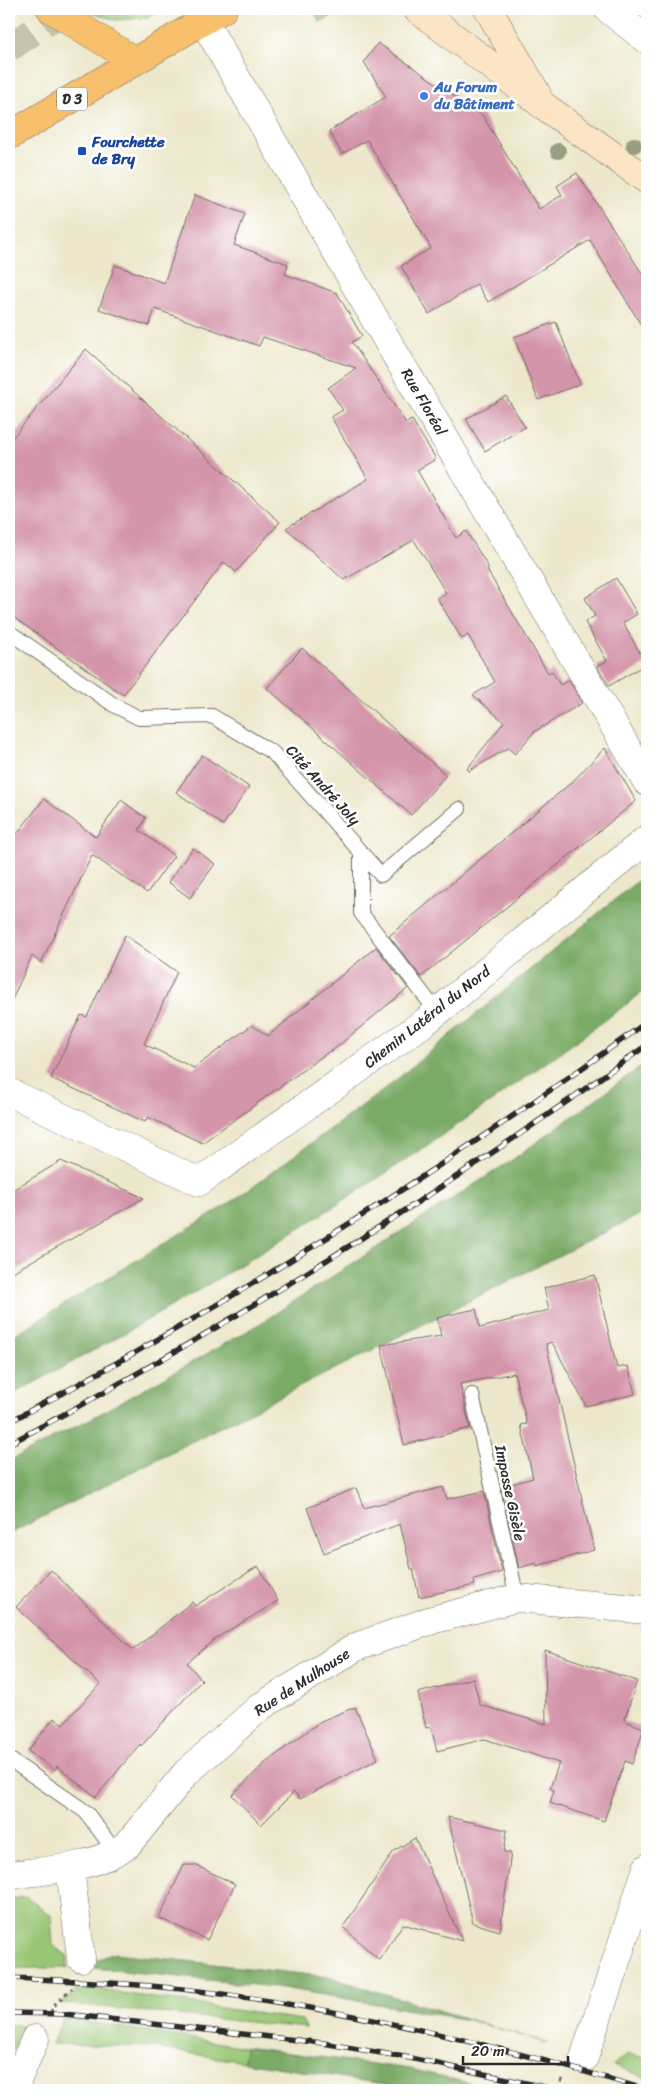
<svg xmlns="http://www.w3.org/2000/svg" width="656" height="2099" viewBox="0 0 656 2099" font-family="Sriracha,sans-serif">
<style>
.green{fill:#99c674;stroke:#627850}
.forest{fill:#7aab66;stroke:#526b48}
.building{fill:#d495aa}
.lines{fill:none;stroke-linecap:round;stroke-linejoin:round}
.highway-tunnel{stroke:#c6c2ac;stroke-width:28;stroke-dasharray:28 14;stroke-linecap:butt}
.lane-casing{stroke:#6f6d63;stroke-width:16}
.street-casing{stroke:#6f6d63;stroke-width:29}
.secondary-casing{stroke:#6f6d63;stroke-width:29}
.primary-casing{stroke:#6f6d63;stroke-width:29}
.path{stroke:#6f6d63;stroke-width:3;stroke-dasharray:4 4;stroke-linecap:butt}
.lane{stroke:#fff;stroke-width:14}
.street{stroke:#fff;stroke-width:28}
.secondary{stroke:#fce5c4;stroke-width:28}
.primary{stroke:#f8bf6c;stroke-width:28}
.rail-casing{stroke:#2b2b2b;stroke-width:5.5}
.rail{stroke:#fff;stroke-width:4;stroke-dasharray:11;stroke-linecap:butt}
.tree{fill:#989e82}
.shop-dot{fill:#3f7fe0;stroke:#fff;stroke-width:2}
.transit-dot{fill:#1a4fb4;stroke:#fff;stroke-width:2}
.labels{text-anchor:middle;stroke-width:5;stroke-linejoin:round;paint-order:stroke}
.shield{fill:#fff;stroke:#6b6b6b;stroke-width:1}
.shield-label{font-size:14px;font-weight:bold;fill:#2b2b2b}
.shop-label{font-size:15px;font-weight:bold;fill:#366cbe;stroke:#fff;text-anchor:start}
.transit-label{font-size:15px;font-weight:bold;fill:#164399;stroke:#fff;text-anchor:start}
.street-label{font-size:15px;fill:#2b2b2b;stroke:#fff}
</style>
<rect width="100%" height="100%" fill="#fff"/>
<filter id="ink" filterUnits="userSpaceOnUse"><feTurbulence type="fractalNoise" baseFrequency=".02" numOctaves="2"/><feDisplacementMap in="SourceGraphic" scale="10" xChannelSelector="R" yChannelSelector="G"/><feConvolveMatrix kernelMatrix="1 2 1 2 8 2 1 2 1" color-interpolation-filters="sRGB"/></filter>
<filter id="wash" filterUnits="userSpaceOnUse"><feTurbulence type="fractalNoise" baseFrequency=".0096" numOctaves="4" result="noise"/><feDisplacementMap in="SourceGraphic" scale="20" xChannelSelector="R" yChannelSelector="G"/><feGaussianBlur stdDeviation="1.12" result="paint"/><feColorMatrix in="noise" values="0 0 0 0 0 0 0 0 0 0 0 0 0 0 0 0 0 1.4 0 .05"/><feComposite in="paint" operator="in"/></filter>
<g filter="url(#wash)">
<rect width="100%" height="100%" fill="#ede8cc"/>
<path class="green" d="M 77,9 L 161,9 L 148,18 L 116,20 Z
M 322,9 L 386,9 L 392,11 L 387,16 C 359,10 346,8 320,22 L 315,13 Z
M 27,1897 L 51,1915 L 53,1946 L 68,1956 L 67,1968 L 9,1968 L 9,1899 Z
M 81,1987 L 302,2020 L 306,2028 L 61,2003 Z
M 63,2018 L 245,2047 L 244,2062 L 149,2047 L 52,2044 Z
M 9,2025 L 19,2025 L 34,2033 L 9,2053 Z
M 628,2054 L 647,2058 L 647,2078 L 613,2065 Z"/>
<path class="forest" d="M 647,873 L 647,989 C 445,1140 233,1279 9,1396 L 9,1338 L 227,1205 L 385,1089 Z
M 647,1062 L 647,1211 L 9,1534 L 9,1461 L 94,1417 L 253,1328 L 512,1160 Z
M 115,1953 L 329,1977 L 547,2043 L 469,2020 L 283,1988 L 85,1967 L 81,1958 L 96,1960 Z
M 245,2047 L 410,2069 L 499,2090 L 421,2090 L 244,2062 Z"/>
<g id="blocks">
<path class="building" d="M 378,43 L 483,116 L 539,209 L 562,195 L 557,186 L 577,173 L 647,281 L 647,335 L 590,240 L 488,302 L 477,284 L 429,314 L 401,266 L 431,248 L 367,140 L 342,154 L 329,131 L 386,97 L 364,62 Z
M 195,195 L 245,214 L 234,245 L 288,264 L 285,274 L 337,293 L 362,336 L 352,342 L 406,423 L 412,420 L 436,459 L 417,470 L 456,538 L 466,531 L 489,568 L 487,570 L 548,673 L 552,671 L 560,685 L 569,680 L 582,703 L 534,732 L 515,754 L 508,748 L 469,771 L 467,769 L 504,722 L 473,695 L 495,682 L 468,635 L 462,639 L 437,598 L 446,593 L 414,540 L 344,580 L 286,528 L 368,479 L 331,417 L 343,410 L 328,388 L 356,368 L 263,337 L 259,346 L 155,309 L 149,326 L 99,309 L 115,265 L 164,283 Z
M 556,322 L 580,384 L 538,400 L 514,337 Z
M 86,349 L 280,522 L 236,572 L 224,562 L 123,695 L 9,614 L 9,442 Z
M 506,396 L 525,427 L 485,451 L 466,419 Z
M 616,578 L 637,614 L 623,623 L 646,664 L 609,686 L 597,666 L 607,661 L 585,622 L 595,616 L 585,598 Z
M 302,648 L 446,775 L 411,815 L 267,688 Z
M 605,748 L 636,801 L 421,977 L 389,936 L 572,782 Z
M 202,755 L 249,787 L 223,825 L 176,792 Z
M 44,799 L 96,837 L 121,800 L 146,818 L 139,830 L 174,856 L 147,893 L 92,855 L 41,963 L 32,956 L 9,1006 L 9,844 Z
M 193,848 L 215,864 L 190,898 L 168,882 Z
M 125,935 L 177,972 L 144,1044 L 194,1068 L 252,1025 L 268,1036 L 376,947 L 408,988 L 332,1051 L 331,1050 L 202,1143 L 148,1117 L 145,1122 L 51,1078 L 81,1015 L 87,1017 Z
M 61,1161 L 144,1198 L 9,1274 L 9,1192 Z
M 595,1275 L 617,1368 L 628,1366 L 635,1394 L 586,1406 L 552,1342 L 546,1344 L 594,1550 L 537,1566 L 536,1563 L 519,1568 L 501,1487 L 533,1478 L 521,1425 L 527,1424 L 514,1373 L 460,1384 L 470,1428 L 404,1445 L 381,1345 L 441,1336 L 437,1318 L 457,1313 L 476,1309 L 480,1328 L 549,1310 L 544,1288 Z
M 443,1487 L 447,1499 L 484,1491 L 502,1572 L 474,1580 L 475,1585 L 419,1597 L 413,1569 L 411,1569 L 400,1524 L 324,1553 L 307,1508 L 356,1488 L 364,1508 Z
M 258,1566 L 278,1601 L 218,1637 L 187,1663 L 202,1680 L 141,1746 L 140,1744 L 96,1797 L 57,1766 L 55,1770 L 28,1751 L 54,1718 L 63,1724 L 100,1684 L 16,1607 L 51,1570 L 133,1650 L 192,1602 L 195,1606 Z
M 545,1650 L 637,1681 L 624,1721 L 644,1728 L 632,1764 L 625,1761 L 604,1821 L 550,1803 L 554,1790 L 550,1788 L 559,1763 L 485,1739 L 437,1751 L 431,1727 L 426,1728 L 418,1693 L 473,1678 L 480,1705 L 546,1724 Z
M 355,1707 L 378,1759 L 300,1799 L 294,1792 L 261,1825 L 232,1795 L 264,1764 L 321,1721 Z
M 448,1817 L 507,1830 L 504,1852 L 511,1853 L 500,1931 L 473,1923 Z
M 415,1838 L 462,1941 L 403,1924 L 379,1960 L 343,1927 L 394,1851 Z
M 184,1865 L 195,1865 L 235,1884 L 207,1940 L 159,1918 Z"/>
</g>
</g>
<g filter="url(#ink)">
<use href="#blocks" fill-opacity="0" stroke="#6f6d63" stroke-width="1"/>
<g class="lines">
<path class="highway-tunnel" d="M 9,48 L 66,9"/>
<defs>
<path id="lane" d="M 9,632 L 114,705 L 139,718 L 212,716 L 273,753 L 381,875 L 459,809
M 361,853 L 361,913 L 437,1012
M 472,1395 L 517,1598
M 9,1759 L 86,1812 L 116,1853"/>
<path id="street" d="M 608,9 L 647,40
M 203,20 L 384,335 L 647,782
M 9,1092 L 199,1182 L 425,1022 L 647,839
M 70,1868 L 81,1958
M 9,1875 C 49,1870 94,1869 128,1844 L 186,1773 L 260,1707 L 356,1647 L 432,1620 L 517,1598 L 647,1610
M 584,2058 L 647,1868
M 13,2090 L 35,2039"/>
<path id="secondary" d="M 417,9 L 544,106 L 647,180
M 488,9 L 537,94"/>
<path id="primary" d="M 51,9 L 135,61
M 9,136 L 223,9"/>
</defs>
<use href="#lane" class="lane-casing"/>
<use href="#street" class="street-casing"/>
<use href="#secondary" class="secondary-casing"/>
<use href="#primary" class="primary-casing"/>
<path class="path" d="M 51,2013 L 52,2007 L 72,1988
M 558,2090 L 562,2079"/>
<use href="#lane" class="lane"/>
<use href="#street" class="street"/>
<use href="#secondary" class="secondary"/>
<use href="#primary" class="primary"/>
<defs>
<path id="rail" d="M 9,1422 C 231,1304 443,1169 647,1022
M 9,1444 C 233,1325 441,1193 647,1045
M 9,1978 C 67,1980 125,1983 182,1989 C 340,2007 495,2044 647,2090
M 9,2013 L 64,2014 L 323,2043 L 410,2058 L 558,2090"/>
</defs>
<use href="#rail" class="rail-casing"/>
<use href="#rail" class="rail"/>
</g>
<g class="tree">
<circle cx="634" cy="145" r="8"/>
<circle cx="558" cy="151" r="8"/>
</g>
</g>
<circle class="shop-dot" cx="424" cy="96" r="5"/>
<rect class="transit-dot" x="77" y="146" width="10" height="10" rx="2.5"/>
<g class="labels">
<rect class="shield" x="57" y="87.5" width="30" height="23" rx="4"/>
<g class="shield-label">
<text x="72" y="104">D 3</text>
</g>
<g class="shop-label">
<text x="434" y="92">Au Forum<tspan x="434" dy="17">du Bâtiment</tspan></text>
</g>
<g class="transit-label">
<text x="92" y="147">Fourchette<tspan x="92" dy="17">de Bry</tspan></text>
</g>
<g class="street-label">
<text transform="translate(424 402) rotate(60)" y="5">Rue Floréal</text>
<text transform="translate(323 785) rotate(48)" y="5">Cité André Joly</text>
<text transform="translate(427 1017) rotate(-38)" y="5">Chemin Latéral du Nord</text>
<text transform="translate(510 1493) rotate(78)" y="5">Impasse Gisèle</text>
<text transform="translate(302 1682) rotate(-33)" y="5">Rue de Mulhouse</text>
</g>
</g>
<rect width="656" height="2099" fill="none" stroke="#fff" stroke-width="30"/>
<path d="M463 2056v8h105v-8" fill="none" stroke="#2b2b2b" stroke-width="2.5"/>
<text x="471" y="2056" font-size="15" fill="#2b2b2b" stroke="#ffffff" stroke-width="4" paint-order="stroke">20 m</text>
</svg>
